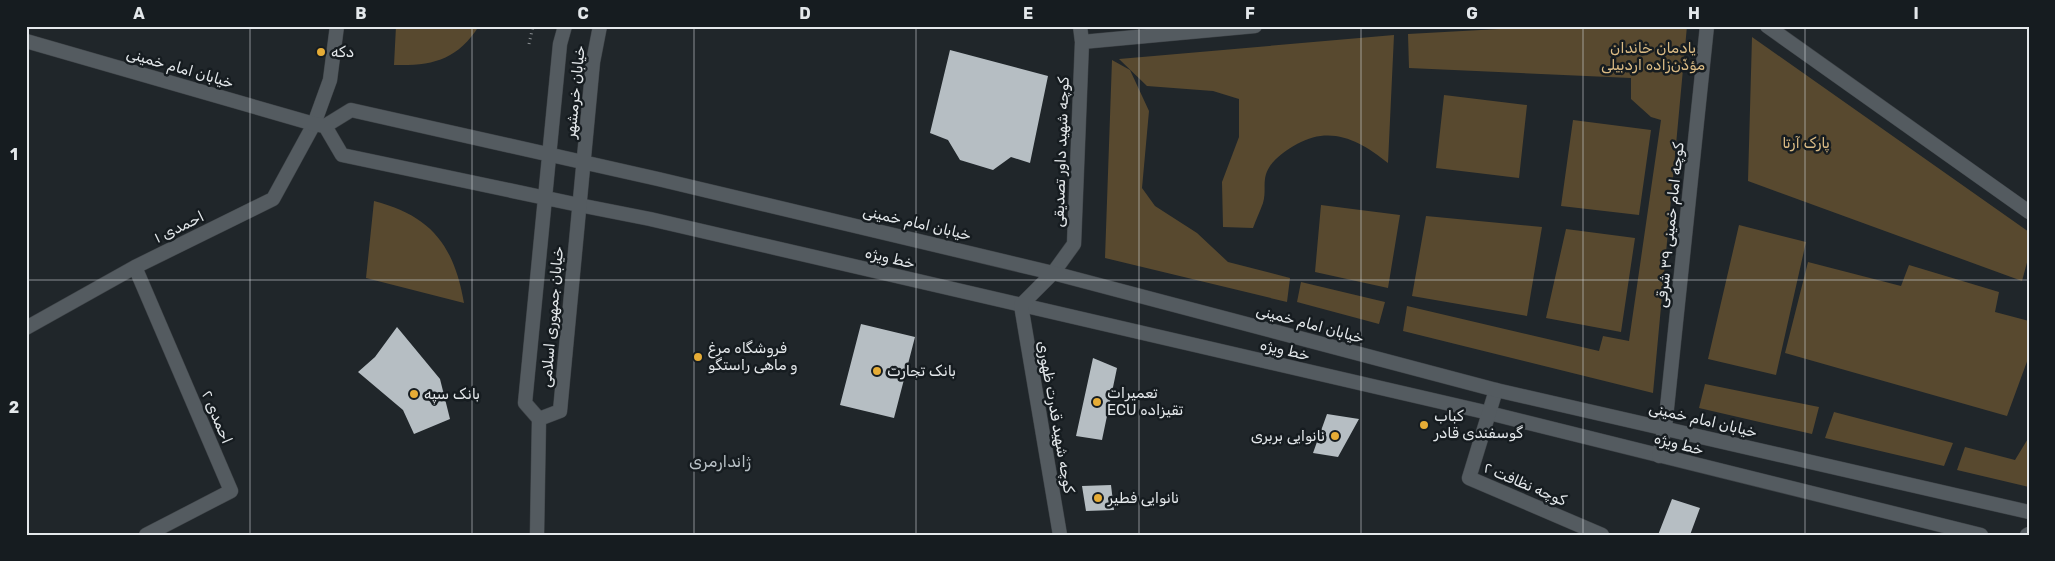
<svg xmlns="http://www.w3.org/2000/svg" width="2055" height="561" viewBox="0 0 2055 561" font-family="Rubik,Cairo,sans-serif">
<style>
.green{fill:#58492f}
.building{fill:#b6bec3}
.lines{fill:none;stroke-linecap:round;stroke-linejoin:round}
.service-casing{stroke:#3e4347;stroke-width:15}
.minor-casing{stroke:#3e4347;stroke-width:15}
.secondary-casing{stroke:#3e4347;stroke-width:15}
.path{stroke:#898e91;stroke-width:3;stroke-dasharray:1 4;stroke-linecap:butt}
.service{stroke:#545b60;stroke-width:14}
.minor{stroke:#545b60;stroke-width:14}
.secondary{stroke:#545b60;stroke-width:14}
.grid{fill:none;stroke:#e4e8eb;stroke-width:1;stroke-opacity:0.55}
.poi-dot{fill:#e6ac36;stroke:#161c20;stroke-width:2}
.labels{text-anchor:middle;stroke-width:5;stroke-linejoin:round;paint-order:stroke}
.park-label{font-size:15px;fill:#dcbc85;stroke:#161c20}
.poi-label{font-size:15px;fill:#e4e8eb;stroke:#161c20;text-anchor:start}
.street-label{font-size:15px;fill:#e4e8eb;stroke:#161c20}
.neighbourhood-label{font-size:16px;fill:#bac2c7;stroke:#161c20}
.neatline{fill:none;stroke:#e4e8eb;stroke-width:2}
.grid-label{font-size:16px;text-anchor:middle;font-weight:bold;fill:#e4e8eb}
</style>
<rect width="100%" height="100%" fill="#20262a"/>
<path class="green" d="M 396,26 L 479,26 C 457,60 433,66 394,65 Z
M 1554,26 L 1687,26 L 1653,393 L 1403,331 L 1407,306 L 1599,351 L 1603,336 L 1629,341 L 1661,120 L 1651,117 L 1631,99 L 1631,78 L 1409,68 L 1408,34 Z
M 1394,35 L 1388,163 C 1360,141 1332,125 1297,144 C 1288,149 1276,157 1270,166 C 1261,179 1267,190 1263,203 C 1260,211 1256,220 1253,228 L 1223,227 L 1222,182 L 1239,137 L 1239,99 L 1213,91 L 1147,86 L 1119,59 Z
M 1752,37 L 2029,232 L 2029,255 L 2022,281 L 1748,181 Z
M 1112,60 L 1130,70 L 1149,111 L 1142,188 L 1155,206 L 1197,233 L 1228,262 L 1290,278 L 1287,302 L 1105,258 Z
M 1444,95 L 1527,105 L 1519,178 L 1436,168 Z
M 1573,120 L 1651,130 L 1639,215 L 1561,206 Z
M 374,201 C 432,216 454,246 464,303 L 366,278 Z
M 1321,205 L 1400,215 L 1388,288 L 1315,272 Z
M 1426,216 L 1542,227 L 1527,316 L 1412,296 Z
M 1739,225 L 1806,242 L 1776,375 L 1708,359 Z
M 1566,229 L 1635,238 L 1621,332 L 1546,318 Z
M 1808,262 L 1901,286 L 1909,265 L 1999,292 L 1995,312 L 2029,321 L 2029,356 L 2007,416 L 1785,353 Z
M 1301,282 L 1385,302 L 1379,324 L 1297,302 Z
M 1705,384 L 1819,407 L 1812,434 L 1699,408 Z
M 1834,412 L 1953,443 L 1944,466 L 1825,438 Z
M 2029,437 L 2029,487 L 1957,470 L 1965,447 L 2015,460 Z"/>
<path class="building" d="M 950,50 L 1048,76 L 1030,163 L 1011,157 L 993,170 L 960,160 L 948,140 L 930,133 Z
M 861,324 L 915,337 L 894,418 L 840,405 Z
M 397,327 L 440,379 L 450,419 L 414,434 L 403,410 L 358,372 L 375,357 Z
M 1093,358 L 1117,368 L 1102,440 L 1076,436 Z
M 1327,414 L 1359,419 L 1338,457 L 1313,453 Z
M 1111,485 L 1114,510 L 1086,511 L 1082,486 Z
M 1672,499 L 1700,508 L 1690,535 L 1658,535 Z"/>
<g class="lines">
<defs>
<path id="service" d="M 579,205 L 650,219 L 1489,413 L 1981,535"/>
<path id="minor" d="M 1767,26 L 2029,212
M 1082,42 L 1255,26
M 135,267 L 231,491 L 146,535
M 26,328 L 135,267 L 273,199 L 314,124 L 330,80 L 337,26
M 1496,390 L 1469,478 L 1602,535
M 1659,456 L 1665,427 L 1707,26
M 1060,535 L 1021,305 L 1053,273 L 1074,244 L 1082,42 L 1080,26
M 2027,535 L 2029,534"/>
<path id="secondary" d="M 26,41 L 314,124 L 325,126 L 351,110 L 658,179 L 1053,273 L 1496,390 L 2029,512
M 325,126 L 342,155 L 579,205
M 539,419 L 560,411 L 593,62 L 600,26
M 537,535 L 539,419 L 525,403 L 560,44 L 565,26"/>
</defs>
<use href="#service" class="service-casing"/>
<use href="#minor" class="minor-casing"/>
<use href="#secondary" class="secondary-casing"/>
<path class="path" d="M 529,44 L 533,26"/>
<use href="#service" class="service"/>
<use href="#minor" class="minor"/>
<use href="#secondary" class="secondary"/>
</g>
<path class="grid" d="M 250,26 L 250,535M 472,26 L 472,535M 694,26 L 694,535M 916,26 L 916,535M 1139,26 L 1139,535M 1361,26 L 1361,535M 1583,26 L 1583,535M 1805,26 L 1805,535M 26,280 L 2029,280"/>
<g class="poi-dot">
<circle cx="321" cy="52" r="5"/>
<circle cx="698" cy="357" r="5"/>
<circle cx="877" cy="371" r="5"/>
<circle cx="414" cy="394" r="5"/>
<circle cx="1097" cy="402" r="5"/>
<circle cx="1424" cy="425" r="5"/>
<circle cx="1335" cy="436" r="5"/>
<circle cx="1098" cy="498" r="5"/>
</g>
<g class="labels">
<g class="park-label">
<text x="1653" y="53">یادمان خاندان<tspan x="1653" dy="17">مؤذّن‌زاده اردبیلی</tspan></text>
<text x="1806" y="148">پارک آرتا</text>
</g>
<g class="poi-label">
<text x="331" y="57">دکه</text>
<text x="708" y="353">فروشگاه مرغ<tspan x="708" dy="17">و ماهی راستگو</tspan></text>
<text x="887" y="376">بانک تجارت</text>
<text x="1107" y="398">تعمیرات<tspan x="1107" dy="17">ECU تقیزاده</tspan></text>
<text x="424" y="399">بانک سپه</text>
<text x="1434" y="421">کباب<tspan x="1434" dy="17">گوسفندی قادر</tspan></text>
<text x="1325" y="441" text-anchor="end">نانوایی بربری</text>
<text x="1108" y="503">نانوایی فطیر</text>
</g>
<g class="street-label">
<text transform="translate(180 68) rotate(16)" y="5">خیابان امام خمینی</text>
<text transform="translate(575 92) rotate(-84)" y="5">خیابان خرمشهر</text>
<text transform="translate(1061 152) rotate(-88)" y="5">کوچه شهید داور تصدیقی</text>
<text transform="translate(917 223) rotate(13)" y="5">خیابان امام خمینی</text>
<text transform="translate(1670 225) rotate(-84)" y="5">کوچه امام خمینی ۳۹ شرقی</text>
<text transform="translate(179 227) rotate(-26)" y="5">احمدی ۱</text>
<text transform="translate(890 258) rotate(13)" y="5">خط ویژه</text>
<text transform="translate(552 317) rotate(-85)" y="5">خیابان جمهوری اسلامی</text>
<text transform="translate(1310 324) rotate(15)" y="5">خیابان امام خمینی</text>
<text transform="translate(1285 350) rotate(13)" y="5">خط ویژه</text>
<text transform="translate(217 417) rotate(67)" y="5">احمدی ۲</text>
<text transform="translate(1056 417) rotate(80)" y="5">کوچه شهید قدرت ظهوری</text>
<text transform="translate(1703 420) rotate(13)" y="5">خیابان امام خمینی</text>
<text transform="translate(1679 444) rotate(14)" y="5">خط ویژه</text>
<text transform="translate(1525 484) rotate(23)" y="5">کوچه نظافت ۲</text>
</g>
<g class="neighbourhood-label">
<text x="720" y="467">ژاندارمری</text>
</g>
</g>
<rect width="2055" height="561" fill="none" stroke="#161c20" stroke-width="55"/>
<rect x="28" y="28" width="2000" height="506" class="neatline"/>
<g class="grid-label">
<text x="139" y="19">A</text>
<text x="361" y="19">B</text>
<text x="583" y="19">C</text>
<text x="805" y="19">D</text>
<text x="1028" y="19">E</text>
<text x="1250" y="19">F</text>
<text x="1472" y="19">G</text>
<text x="1694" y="19">H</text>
<text x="1916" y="19">I</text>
<text x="14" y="160">1</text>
<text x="14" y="413">2</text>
</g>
</svg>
